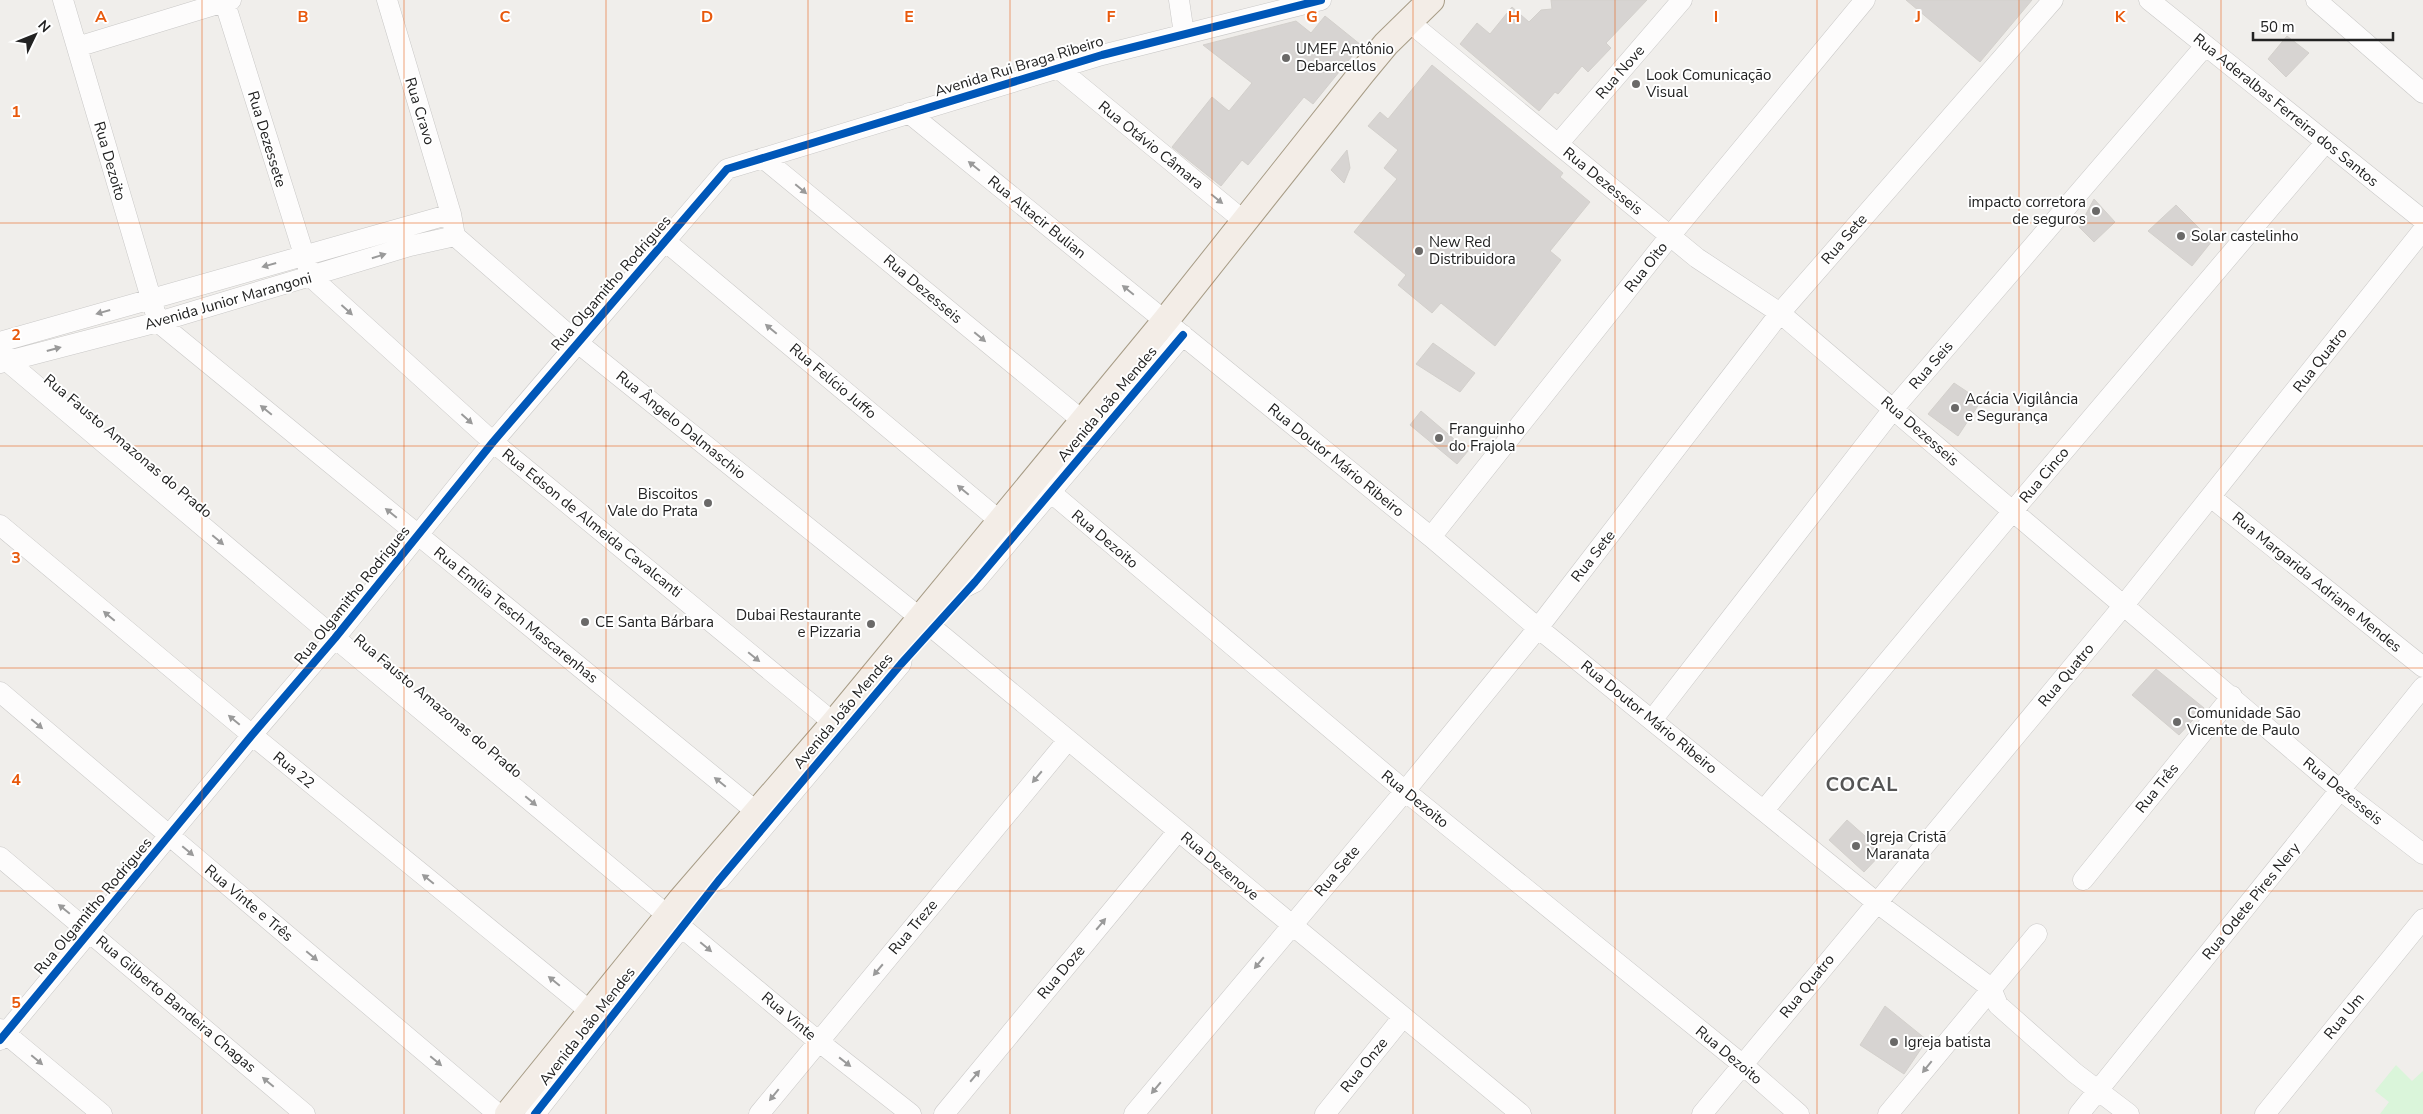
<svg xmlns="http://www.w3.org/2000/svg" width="2423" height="1114" viewBox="0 0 2423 1114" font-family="'Nunito Sans',sans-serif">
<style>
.park{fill:#daf5da}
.building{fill:#d7d4d2;stroke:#d3d0cc}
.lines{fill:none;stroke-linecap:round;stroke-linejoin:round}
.minor-casing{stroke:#c9c8c7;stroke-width:21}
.major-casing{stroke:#a79c86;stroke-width:28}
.minor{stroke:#fdfcfc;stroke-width:20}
.major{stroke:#f3ede7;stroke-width:26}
.cycleway-casing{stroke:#fff;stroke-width:11}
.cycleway{stroke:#0057b8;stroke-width:8}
.oneway{fill:#9a9a9a}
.grid{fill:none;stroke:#e8590c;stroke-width:1;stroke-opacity:0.55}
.poi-dot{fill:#6a6968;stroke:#fff;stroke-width:2}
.labels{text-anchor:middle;stroke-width:4;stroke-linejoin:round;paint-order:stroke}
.poi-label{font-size:15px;fill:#222;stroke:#fff;text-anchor:start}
.street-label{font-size:15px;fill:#222;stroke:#fff}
.district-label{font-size:20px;font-weight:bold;letter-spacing:1px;fill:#555;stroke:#fff}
.grid-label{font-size:16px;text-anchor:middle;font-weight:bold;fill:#e8590c;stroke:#fff;stroke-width:4;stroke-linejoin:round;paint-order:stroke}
</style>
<rect width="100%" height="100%" fill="#f0eeeb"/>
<path class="park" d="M 2396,1065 L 2412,1081 L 2423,1071 L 2423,1114 L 2380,1114 L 2389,1102 L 2375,1091 Z"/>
<path class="building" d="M 1551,0 L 1647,0 L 1606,43 L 1611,48 L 1588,72 L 1582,66 L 1558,94 L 1555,92 L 1539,111 L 1460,44 L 1477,23 L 1490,34 L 1512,7 L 1529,22 L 1541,10 L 1552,9 Z
M 1906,0 L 2032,0 L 1980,62 Z
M 1325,16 L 1361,45 L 1313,104 L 1304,97 L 1248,165 L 1242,160 L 1221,186 L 1172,147 L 1212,97 L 1229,111 L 1252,83 L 1203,45 L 1296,21 L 1311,33 Z
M 2287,36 L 2309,53 L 2286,77 L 2268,59 Z
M 1432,65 L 1563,173 L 1560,177 L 1590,202 L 1550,251 L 1561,260 L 1495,346 L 1441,303 L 1432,313 L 1398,285 L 1406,275 L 1354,232 L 1397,179 L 1384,168 L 1398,150 L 1368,126 L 1380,112 L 1388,119 Z
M 1347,150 L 1350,168 L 1344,183 L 1331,170 Z
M 2094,199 L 2115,222 L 2094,242 L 2079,227 Z
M 2176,205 L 2212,241 L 2192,266 L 2148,231 Z
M 1433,343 L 1475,373 L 1460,392 L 1416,364 Z
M 1954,383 L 1981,401 L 1958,436 L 1928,414 Z
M 1421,411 L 1468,451 L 1457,464 L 1410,425 Z
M 2156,669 L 2204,708 L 2179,735 L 2132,695 Z
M 1847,820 L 1883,852 L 1864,872 L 1829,840 Z
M 1885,1006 L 1927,1040 L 1904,1074 L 1860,1045 Z"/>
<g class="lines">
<defs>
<path id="minor" d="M 63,0 L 158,322 L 758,813
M 224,0 L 311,277 L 493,442 L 834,723
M 387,0 L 451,214 L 455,236 L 578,343 L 934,629 L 1521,1114
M 1179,0 L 1184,34
M 2149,0 L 2423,220
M 2316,0 L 2423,93
M 1408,21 L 1697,258 L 1780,313 L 2340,790 L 2423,854
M 77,47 L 231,0
M 1058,68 L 1244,221
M 909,113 L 1431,537 L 1538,628 L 1876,902 L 1991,988 L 1998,1005 L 2075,1073 L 2129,1114
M 1558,144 L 1682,0
M 763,158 L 1083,421
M 665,241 L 1000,521
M 0,342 L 7,361 L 335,638 L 818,1041 L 911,1114
M 0,342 L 451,214
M 0,363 L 158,322 L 410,246 L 455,236
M 1035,479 L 1405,791 L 1743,1065 L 1799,1114
M 2212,498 L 2423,667
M 0,525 L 252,735 L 591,1012
M 1431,537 L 1670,236 L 1865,0
M 937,601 L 975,582 L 1183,335
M 0,692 L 498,1114
M 1652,720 L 1894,408 L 2205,46
M 1764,810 L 2012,512 L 2325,143
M 0,857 L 305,1114
M 2083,880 L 2232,696
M 691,891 L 720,879 L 901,664 L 906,636
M 0,1029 L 102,1114
M 0,1040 L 252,735 L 335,638 L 493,442 L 727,169 L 1102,55 L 1321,0
M 535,1114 L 682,926
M 759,1114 L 1068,740
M 944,1114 L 1178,831
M 1134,1114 L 1405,791 L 1538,628 L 1780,313 L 2053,0
M 1325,1114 L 1403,1017
M 1702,1114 L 2124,605 L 2423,230
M 1888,1114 L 2037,934
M 2079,1114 L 2423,687
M 2265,1114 L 2423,919"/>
<path id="major" d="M 508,1114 L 681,900 L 834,723 L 1166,320 L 1362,73 L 1386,44 L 1431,0"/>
</defs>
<use href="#minor" class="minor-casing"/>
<use href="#major" class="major-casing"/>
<use href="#minor" class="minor"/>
<use href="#major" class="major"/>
<defs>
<path id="cycleway" d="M 0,1040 L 252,735 L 335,638 L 493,442 L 727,169 L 1102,55 L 1321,0
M 535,1114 L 720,879 L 901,664 L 975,582 L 1183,335"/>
</defs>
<use href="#cycleway" class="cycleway-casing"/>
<use href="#cycleway" class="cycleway"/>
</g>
<defs><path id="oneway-solid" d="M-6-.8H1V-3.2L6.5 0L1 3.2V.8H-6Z" transform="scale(1.25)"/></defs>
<g class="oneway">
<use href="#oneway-solid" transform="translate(974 166) rotate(-141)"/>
<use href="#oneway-solid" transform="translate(801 189) rotate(40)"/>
<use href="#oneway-solid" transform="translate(1217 199) rotate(39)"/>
<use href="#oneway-solid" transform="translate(379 256) rotate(-17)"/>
<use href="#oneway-solid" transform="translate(269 265) rotate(164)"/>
<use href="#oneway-solid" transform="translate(1128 290) rotate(-141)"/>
<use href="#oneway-solid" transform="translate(347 310) rotate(42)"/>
<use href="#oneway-solid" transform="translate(103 312) rotate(164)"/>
<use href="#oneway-solid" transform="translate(771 329) rotate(-140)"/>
<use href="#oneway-solid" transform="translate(980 337) rotate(40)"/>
<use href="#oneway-solid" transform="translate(54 349) rotate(-15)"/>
<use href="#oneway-solid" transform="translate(266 410) rotate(-141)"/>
<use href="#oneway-solid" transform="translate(467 419) rotate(42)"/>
<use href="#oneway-solid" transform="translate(963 490) rotate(-140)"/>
<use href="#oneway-solid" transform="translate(391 513) rotate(-141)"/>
<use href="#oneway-solid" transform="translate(218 540) rotate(40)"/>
<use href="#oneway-solid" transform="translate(109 616) rotate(-140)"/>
<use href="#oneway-solid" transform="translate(754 657) rotate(39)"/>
<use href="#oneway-solid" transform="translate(234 720) rotate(-140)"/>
<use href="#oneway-solid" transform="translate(37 724) rotate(40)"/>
<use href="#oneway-solid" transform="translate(1037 777) rotate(130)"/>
<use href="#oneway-solid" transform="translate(720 782) rotate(-141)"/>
<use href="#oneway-solid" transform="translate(531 801) rotate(40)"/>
<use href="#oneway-solid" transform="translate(188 851) rotate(40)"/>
<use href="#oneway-solid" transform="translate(428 879) rotate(-141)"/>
<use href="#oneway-solid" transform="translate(64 909) rotate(-141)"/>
<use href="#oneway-solid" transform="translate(1101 924) rotate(-50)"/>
<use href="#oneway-solid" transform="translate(706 947) rotate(40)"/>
<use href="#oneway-solid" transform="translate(312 956) rotate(40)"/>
<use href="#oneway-solid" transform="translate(1259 963) rotate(130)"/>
<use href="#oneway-solid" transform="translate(878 970) rotate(130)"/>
<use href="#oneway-solid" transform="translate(554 981) rotate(-141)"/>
<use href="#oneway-solid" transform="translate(37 1060) rotate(40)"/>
<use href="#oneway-solid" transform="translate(436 1061) rotate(40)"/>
<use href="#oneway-solid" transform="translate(845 1062) rotate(38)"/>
<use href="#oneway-solid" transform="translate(1927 1067) rotate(129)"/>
<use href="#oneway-solid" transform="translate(975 1076) rotate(-50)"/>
<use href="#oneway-solid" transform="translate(268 1082) rotate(-140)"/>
<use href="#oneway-solid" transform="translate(1156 1088) rotate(130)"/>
<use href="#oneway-solid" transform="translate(774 1095) rotate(129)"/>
</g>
<path class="grid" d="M 202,0 L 202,1114M 404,0 L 404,1114M 606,0 L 606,1114M 808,0 L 808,1114M 1010,0 L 1010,1114M 1212,0 L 1212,1114M 1413,0 L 1413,1114M 1615,0 L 1615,1114M 1817,0 L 1817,1114M 2019,0 L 2019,1114M 2221,0 L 2221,1114M 0,223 L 2423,223M 0,446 L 2423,446M 0,668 L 2423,668M 0,891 L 2423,891"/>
<g class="poi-dot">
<circle cx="1286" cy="58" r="5"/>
<circle cx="1636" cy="84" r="5"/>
<circle cx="2096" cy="211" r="5"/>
<circle cx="2181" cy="236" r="5"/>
<circle cx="1419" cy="251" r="5"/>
<circle cx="1955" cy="408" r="5"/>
<circle cx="1439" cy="438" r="5"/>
<circle cx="708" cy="503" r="5"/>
<circle cx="585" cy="622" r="5"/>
<circle cx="871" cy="624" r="5"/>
<circle cx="2177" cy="722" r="5"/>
<circle cx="1856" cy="846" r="5"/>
<circle cx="1894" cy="1042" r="5"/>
</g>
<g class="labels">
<g class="poi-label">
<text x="1296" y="54">UMEF Antônio<tspan x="1296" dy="17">Debarcellos</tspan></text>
<text x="1646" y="80">Look Comunicação<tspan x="1646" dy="17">Visual</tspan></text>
<text x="2086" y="207" text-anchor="end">impacto corretora<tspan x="2086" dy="17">de seguros</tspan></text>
<text x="2191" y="241">Solar castelinho</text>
<text x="1429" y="247">New Red<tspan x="1429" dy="17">Distribuidora</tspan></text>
<text x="1965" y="404">Acácia Vigilância<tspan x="1965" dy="17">e Segurança</tspan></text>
<text x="1449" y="434">Franguinho<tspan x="1449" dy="17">do Frajola</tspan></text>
<text x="698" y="499" text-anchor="end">Biscoitos<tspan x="698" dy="17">Vale do Prata</tspan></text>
<text x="861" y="620" text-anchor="end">Dubai Restaurante<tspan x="861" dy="17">e Pizzaria</tspan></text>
<text x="595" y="627">CE Santa Bárbara</text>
<text x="2187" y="718">Comunidade São<tspan x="2187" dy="17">Vicente de Paulo</tspan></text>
<text x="1866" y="842">Igreja Cristã<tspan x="1866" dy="17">Maranata</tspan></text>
<text x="1904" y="1047">Igreja batista</text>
</g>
<g class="street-label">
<text transform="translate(1019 66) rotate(-17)" y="5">Avenida Rui Braga Ribeiro</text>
<text transform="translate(1620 72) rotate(-49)" y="5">Rua Nove</text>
<text transform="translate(2286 110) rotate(39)" y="5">Rua Aderalbas Ferreira dos Santos</text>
<text transform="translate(420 111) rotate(73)" y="5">Rua Cravo</text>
<text transform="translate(267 139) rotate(73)" y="5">Rua Dezessete</text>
<text transform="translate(1151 145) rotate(39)" y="5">Rua Otávio Câmara</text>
<text transform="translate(110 161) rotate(74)" y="5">Rua Dezoito</text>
<text transform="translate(1603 181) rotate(39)" y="5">Rua Dezesseis</text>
<text transform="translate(1037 217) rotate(39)" y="5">Rua Altacir Bulian</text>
<text transform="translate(1844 239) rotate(-49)" y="5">Rua Sete</text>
<text transform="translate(1646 267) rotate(-52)" y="5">Rua Oito</text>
<text transform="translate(611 283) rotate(-49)" y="5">Rua Olgamitho Rodrigues</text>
<text transform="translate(923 289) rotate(40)" y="5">Rua Dezesseis</text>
<text transform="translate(228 301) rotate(-16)" y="5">Avenida Junior Marangoni</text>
<text transform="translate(2320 360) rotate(-52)" y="5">Rua Quatro</text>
<text transform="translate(1931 365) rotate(-49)" y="5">Rua Seis</text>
<text transform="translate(833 381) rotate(40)" y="5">Rua Felício Juffo</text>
<text transform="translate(1107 404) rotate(-50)" y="5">Avenida João Mendes</text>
<text transform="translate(681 425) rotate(39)" y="5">Rua Ângelo Dalmaschio</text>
<text transform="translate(1920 431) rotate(41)" y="5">Rua Dezesseis</text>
<text transform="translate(128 446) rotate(40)" y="5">Rua Fausto Amazonas do Prado</text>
<text transform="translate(1336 460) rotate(39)" y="5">Rua Doutor Mário Ribeiro</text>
<text transform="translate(2044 475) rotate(-50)" y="5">Rua Cinco</text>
<text transform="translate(592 523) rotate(39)" y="5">Rua Edson de Almeida Cavalcanti</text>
<text transform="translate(1105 539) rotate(40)" y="5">Rua Dezoito</text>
<text transform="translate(1593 556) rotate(-52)" y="5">Rua Sete</text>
<text transform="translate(2317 582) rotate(39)" y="5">Rua Margarida Adriane Mendes</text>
<text transform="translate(352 595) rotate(-51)" y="5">Rua Olgamitho Rodrigues</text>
<text transform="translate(516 615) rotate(39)" y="5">Rua Emília Tesch Mascarenhas</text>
<text transform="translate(2066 675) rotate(-50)" y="5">Rua Quatro</text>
<text transform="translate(438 706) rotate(40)" y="5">Rua Fausto Amazonas do Prado</text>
<text transform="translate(843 711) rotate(-50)" y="5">Avenida João Mendes</text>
<text transform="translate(1649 717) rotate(39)" y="5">Rua Doutor Mário Ribeiro</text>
<text transform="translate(294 770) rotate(39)" y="5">Rua 22</text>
<text transform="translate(2157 788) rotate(-51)" y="5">Rua Três</text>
<text transform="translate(2343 791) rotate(39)" y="5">Rua Dezesseis</text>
<text transform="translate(1415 799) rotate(39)" y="5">Rua Dezoito</text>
<text transform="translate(1220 866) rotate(40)" y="5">Rua Dezenove</text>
<text transform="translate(1337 871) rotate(-50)" y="5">Rua Sete</text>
<text transform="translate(2251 901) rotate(-51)" y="5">Rua Odete Pires Nery</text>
<text transform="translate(249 903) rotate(40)" y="5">Rua Vinte e Três</text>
<text transform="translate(93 906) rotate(-50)" y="5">Rua Olgamitho Rodrigues</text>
<text transform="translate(913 927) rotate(-50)" y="5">Rua Treze</text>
<text transform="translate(1061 972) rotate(-50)" y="5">Rua Doze</text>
<text transform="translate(1807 986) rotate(-51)" y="5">Rua Quatro</text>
<text transform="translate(176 1004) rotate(40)" y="5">Rua Gilberto Bandeira Chagas</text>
<text transform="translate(789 1016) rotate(40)" y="5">Rua Vinte</text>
<text transform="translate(2344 1016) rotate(-51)" y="5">Rua Um</text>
<text transform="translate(587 1026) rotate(-52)" y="5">Avenida João Mendes</text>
<text transform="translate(1729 1055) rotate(40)" y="5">Rua Dezoito</text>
<text transform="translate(1364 1065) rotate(-51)" y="5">Rua Onze</text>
</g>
<g class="district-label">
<text x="1862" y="791">COCAL</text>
</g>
</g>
<g class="grid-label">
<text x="101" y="22">A</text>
<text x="303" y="22">B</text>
<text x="505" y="22">C</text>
<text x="707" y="22">D</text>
<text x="909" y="22">E</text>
<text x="1111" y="22">F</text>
<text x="1312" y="22">G</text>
<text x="1514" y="22">H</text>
<text x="1716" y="22">I</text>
<text x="1918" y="22">J</text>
<text x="2120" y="22">K</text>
<text x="16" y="117">1</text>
<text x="16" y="340">2</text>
<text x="16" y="563">3</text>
<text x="16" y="785">4</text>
<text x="16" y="1008">5</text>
</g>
<g transform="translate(35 35) rotate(47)" stroke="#ffffff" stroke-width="4" paint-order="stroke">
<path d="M0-4L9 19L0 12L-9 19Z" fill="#222222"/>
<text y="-8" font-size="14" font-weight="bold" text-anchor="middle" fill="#222222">N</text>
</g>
<path d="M2253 32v8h140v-8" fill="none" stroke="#222222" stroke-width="2.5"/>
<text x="2260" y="32" font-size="15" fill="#222222" stroke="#ffffff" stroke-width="4" paint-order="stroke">50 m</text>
</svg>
